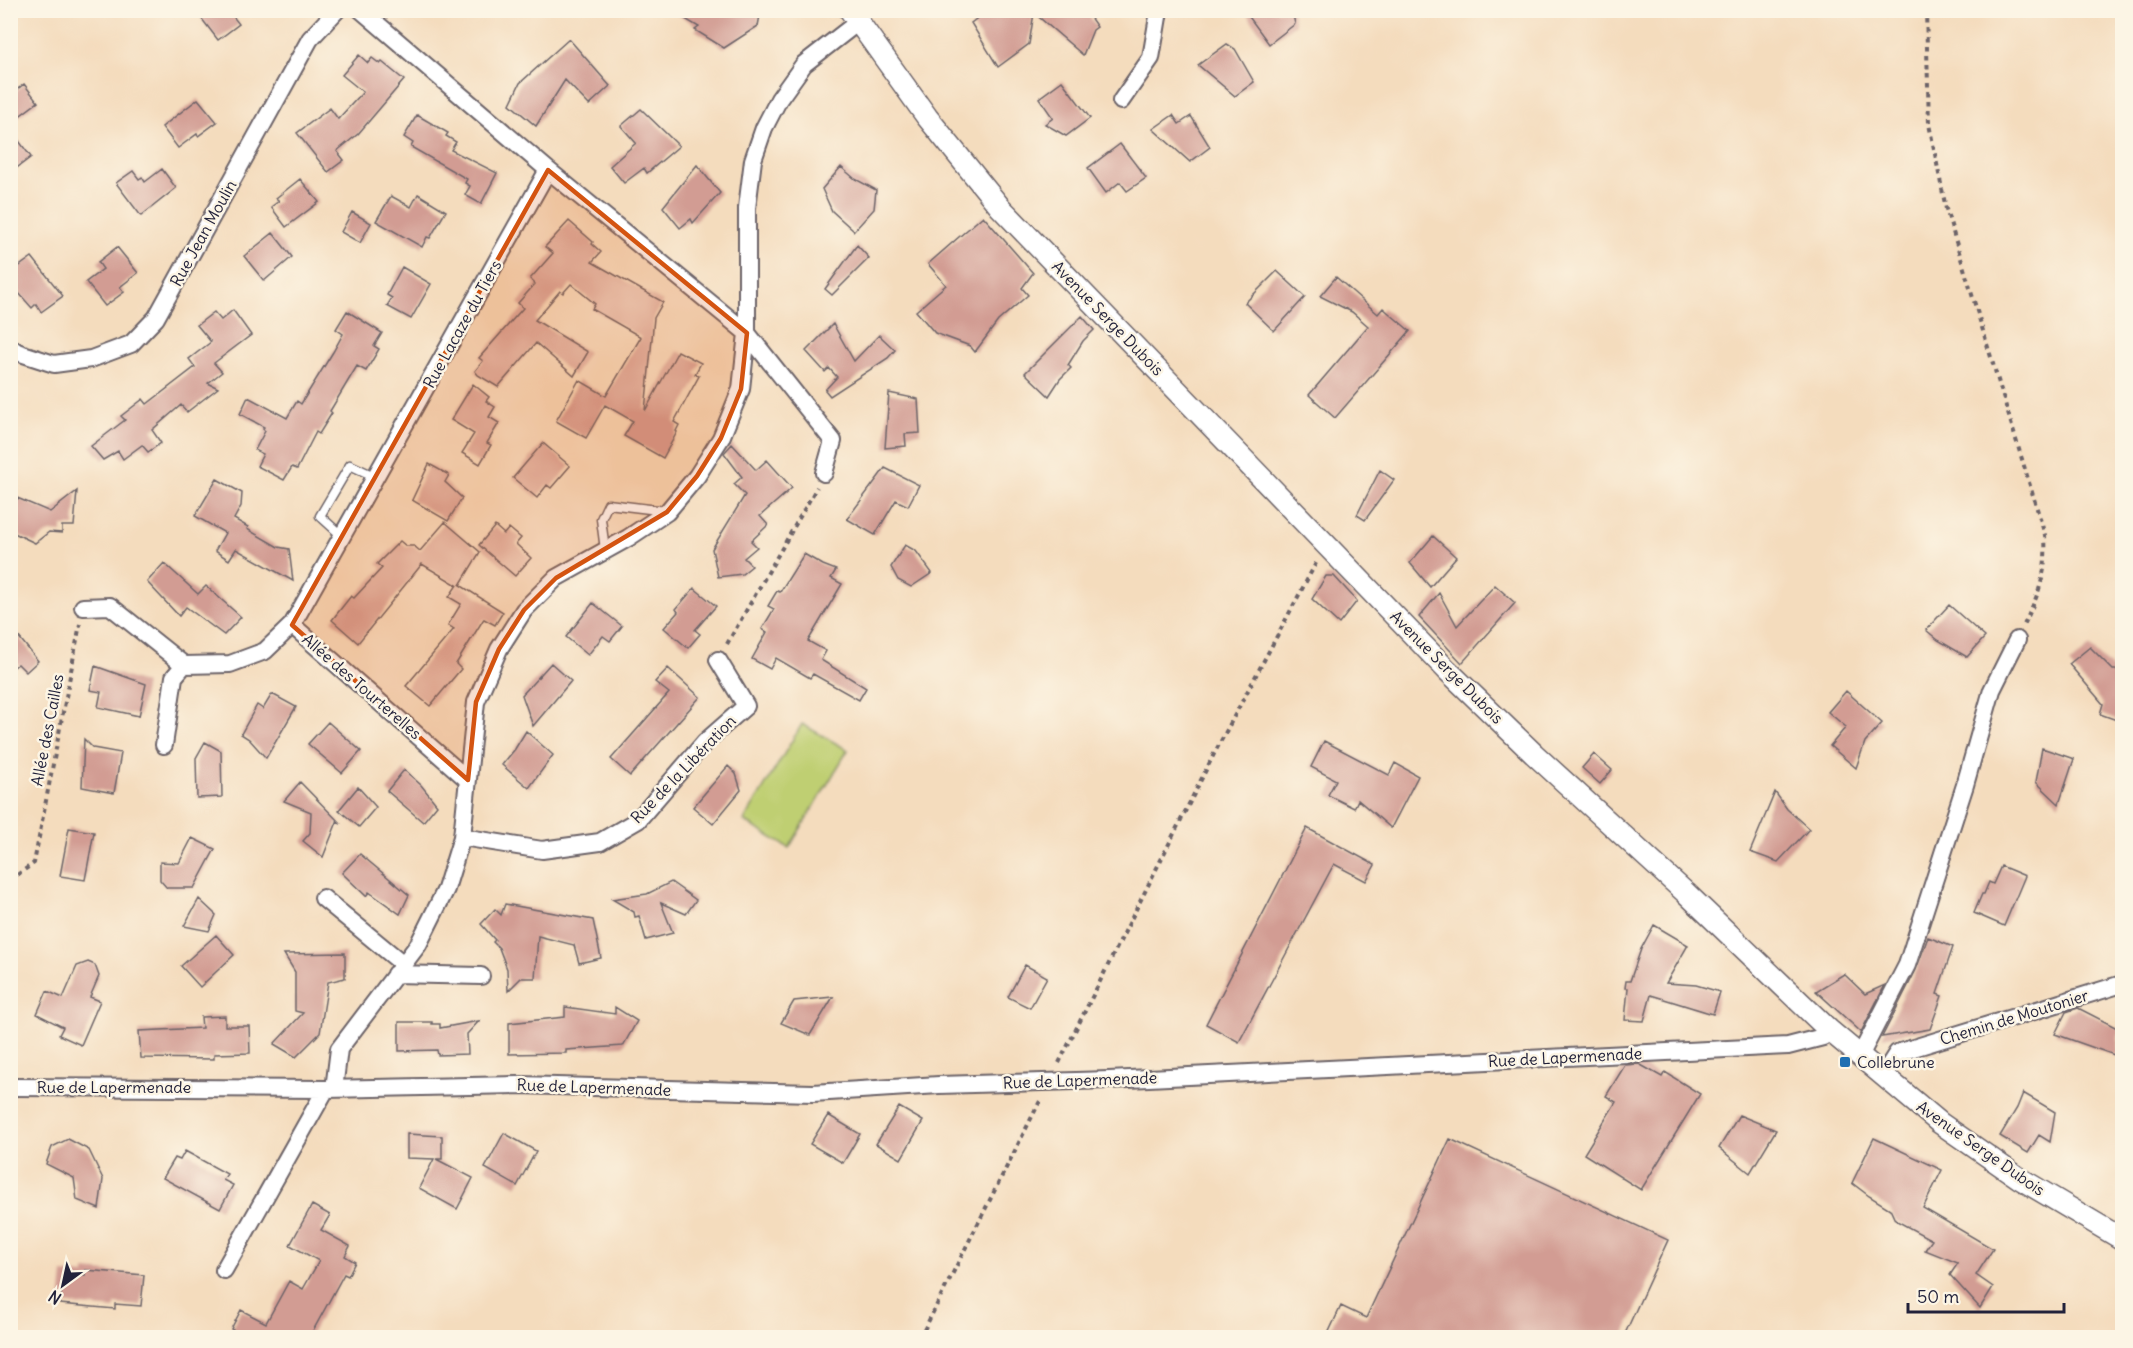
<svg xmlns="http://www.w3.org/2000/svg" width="2133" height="1348" viewBox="0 0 2133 1348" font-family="Delius,sans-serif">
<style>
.green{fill:#bfcf72;stroke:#707856;stroke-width:1.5}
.building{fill:#d29c93}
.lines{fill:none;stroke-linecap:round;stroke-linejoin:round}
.service-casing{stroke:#6c6368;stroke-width:11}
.minor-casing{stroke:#6c6368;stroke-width:20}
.tertiary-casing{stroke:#6c6368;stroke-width:24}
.path{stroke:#6c6368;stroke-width:4;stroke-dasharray:4.5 4.5;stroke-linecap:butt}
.service{stroke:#fff;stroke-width:8}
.minor{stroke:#fff;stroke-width:16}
.tertiary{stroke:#fff;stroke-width:21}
.marked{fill:#d45411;fill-opacity:0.2;stroke:#d45411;stroke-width:4.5;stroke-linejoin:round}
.poi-dot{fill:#1f6fb2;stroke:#fcf5e5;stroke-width:2}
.labels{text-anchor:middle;stroke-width:5;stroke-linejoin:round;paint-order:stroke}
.street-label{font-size:16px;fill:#22223b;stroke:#fcf5e5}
.poi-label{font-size:16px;fill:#22223b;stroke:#fcf5e5;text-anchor:start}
</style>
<rect width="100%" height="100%" fill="#fcf5e5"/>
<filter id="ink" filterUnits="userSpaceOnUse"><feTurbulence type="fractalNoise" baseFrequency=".0167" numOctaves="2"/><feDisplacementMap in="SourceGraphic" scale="12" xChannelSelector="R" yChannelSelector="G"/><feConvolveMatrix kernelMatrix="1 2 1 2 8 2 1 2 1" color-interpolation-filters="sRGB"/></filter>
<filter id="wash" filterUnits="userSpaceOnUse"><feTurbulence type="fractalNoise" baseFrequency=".008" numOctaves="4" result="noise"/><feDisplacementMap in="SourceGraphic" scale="24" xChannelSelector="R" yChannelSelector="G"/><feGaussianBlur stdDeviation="1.35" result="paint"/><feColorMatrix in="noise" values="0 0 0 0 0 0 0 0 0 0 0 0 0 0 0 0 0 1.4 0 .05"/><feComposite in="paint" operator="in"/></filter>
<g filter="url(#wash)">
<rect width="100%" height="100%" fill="#f4dcbd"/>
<path class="green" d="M 802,724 L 848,750 L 789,848 L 744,821 Z"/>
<g id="blocks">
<path class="building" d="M 195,10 L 228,10 L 239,24 L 218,40 Z
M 670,10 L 761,10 L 758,26 L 724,48 L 695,30 L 699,27 Z
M 988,10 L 1085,10 L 1097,27 L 1093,30 L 1083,55 L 1034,13 L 1029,44 L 998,67 L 971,23 Z
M 1244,10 L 1292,10 L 1295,24 L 1269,44 Z
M 569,39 L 610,86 L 589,105 L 565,80 L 536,126 L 510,104 L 520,83 Z
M 1227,44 L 1235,49 L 1254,82 L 1235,96 L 1198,65 Z
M 359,55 L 368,63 L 372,58 L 380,64 L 382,62 L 404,80 L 358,134 L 337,151 L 344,160 L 328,172 L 297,133 L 330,108 L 338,119 L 363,92 L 342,75 Z
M 1062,81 L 1090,118 L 1066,136 L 1045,124 L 1053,118 L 1039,98 Z
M 24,84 L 38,102 L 10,123 L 10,95 Z
M 198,99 L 217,122 L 198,136 L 197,134 L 178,148 L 162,127 Z
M 641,109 L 679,146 L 647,173 L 644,168 L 624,183 L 610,166 L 636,143 L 621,126 Z
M 417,115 L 448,133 L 446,136 L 456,142 L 451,150 L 497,173 L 481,204 L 465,195 L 470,186 L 465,183 L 467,179 L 411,147 L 413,143 L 404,137 Z
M 1173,115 L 1179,124 L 1191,116 L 1210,147 L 1190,162 L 1153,129 Z
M 10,129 L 31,157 L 10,173 Z
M 1120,144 L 1146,178 L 1127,191 L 1120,182 L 1106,193 L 1088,168 Z
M 697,165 L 720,193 L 693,223 L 691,219 L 680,228 L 663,207 Z
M 841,167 L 855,179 L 876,190 L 874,209 L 854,231 L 832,211 L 822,189 Z
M 162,169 L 176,188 L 141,216 L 116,183 L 133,171 L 139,179 L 142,177 L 145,182 Z
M 300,179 L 319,202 L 286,227 L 271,207 L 279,201 L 276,198 Z
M 418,194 L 446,211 L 430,238 L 427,237 L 422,247 L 376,221 L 391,196 L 411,207 Z
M 352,212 L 371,223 L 360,243 L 341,232 Z
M 983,216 L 1033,273 L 1022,288 L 1028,295 L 998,321 L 975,352 L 970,346 L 935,333 L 916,311 L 946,285 L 928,264 Z
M 569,221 L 593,242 L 592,244 L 601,252 L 592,262 L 663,302 L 654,318 L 645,411 L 678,351 L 701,363 L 695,374 L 699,376 L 674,422 L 679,425 L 676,431 L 677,432 L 663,458 L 624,436 L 633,421 L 605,405 L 586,438 L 556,421 L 579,380 L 606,396 L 641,337 L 592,309 L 595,304 L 571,284 L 563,293 L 560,291 L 535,320 L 588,352 L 574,376 L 536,343 L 498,387 L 478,375 L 475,371 L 483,361 L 479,358 L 523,308 L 518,303 L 535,284 L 530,279 L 553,253 L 545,247 Z
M 273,233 L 292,257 L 264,281 L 244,256 Z
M 857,245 L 869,258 L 832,295 L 825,289 Z
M 117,247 L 138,273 L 120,287 L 124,292 L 105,306 L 86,282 L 103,269 L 98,262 Z
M 32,257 L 63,296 L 41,312 L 36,304 L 32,308 L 10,283 L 10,273 Z
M 402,267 L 431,284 L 411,319 L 387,306 L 392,298 L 387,295 Z
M 1277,271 L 1305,297 L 1274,331 L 1245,303 Z
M 1336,277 L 1378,314 L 1383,308 L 1410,331 L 1335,418 L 1309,395 L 1368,326 L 1352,312 L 1320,296 Z
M 233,310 L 251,335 L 214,363 L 222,372 L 208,383 L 218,388 L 187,412 L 181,405 L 152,430 L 161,443 L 148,452 L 142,445 L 123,459 L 118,451 L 103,460 L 91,446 L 125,420 L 121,416 L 143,399 L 147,404 L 195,367 L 189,359 L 211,342 L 197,325 L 214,312 L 221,320 Z
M 347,311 L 382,333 L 374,346 L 379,349 L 366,371 L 357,366 L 330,411 L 332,413 L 319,434 L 316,432 L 297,469 L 292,467 L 284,480 L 257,466 L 263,454 L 255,450 L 265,431 L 263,429 L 264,427 L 240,414 L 248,397 L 287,418 L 297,401 L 301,404 L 333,352 L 343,334 L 336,329 Z
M 1082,316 L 1094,330 L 1083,341 L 1068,365 L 1071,368 L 1060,379 L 1049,396 L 1025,373 Z
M 833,324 L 854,361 L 879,335 L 895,350 L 888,358 L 830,396 L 825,390 L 837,377 L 829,368 L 825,372 L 806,351 Z
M 473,384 L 489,397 L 486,401 L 495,407 L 489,417 L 499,423 L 487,443 L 491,445 L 480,464 L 462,453 L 474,434 L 451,420 Z
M 889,393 L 918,399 L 920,433 L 905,434 L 906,446 L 885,448 Z
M 543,443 L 570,466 L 551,488 L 547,485 L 537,498 L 513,478 Z
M 732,444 L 756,470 L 767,460 L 792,488 L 760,516 L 768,525 L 751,541 L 757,547 L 744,558 L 752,566 L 742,574 L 718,577 L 712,549 L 745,495 L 734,484 L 742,477 L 724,453 Z
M 429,464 L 449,475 L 445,482 L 462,498 L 448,521 L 412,500 Z
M 885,468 L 919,485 L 908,506 L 896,500 L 875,535 L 847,519 Z
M 1380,470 L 1394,480 L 1365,520 L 1357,515 Z
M 217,479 L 242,493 L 241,506 L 234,519 L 248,527 L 247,529 L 278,547 L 289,549 L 293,581 L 236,549 L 229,560 L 215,551 L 225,533 L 195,516 Z
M 77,491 L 74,526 L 62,526 L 62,533 L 49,532 L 35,543 L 10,531 L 10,495 L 50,512 Z
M 445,522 L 480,552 L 460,585 L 503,612 L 495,625 L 484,619 L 483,620 L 456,664 L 461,669 L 430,706 L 406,686 L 454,629 L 448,625 L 461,604 L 449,597 L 457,585 L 422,564 L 358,643 L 332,620 L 351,596 L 354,598 L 382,568 L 377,564 L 400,541 L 406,546 L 414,546 L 420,551 Z
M 495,526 L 504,534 L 509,528 L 521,538 L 516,544 L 531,558 L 515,576 L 479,545 Z
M 1433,536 L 1456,557 L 1430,587 L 1410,563 Z
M 905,545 L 916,551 L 932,573 L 911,587 L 898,580 L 891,567 Z
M 804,554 L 823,565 L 836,570 L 831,578 L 842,584 L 808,641 L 826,651 L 821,660 L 866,688 L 859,700 L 813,674 L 810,678 L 776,658 L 770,669 L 752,659 L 767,632 L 762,629 L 774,609 L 768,606 L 777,591 L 780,592 Z
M 164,563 L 198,594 L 206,586 L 241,617 L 224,635 L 186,607 L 179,616 L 147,582 Z
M 1326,576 L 1334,576 L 1357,601 L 1339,624 L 1312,599 Z
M 1495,585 L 1515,603 L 1462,663 L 1419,617 L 1439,593 L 1457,626 Z
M 694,588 L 716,606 L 695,630 L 700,634 L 688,648 L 664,628 L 678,612 L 676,609 Z
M 593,603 L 622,626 L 610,641 L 603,636 L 588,655 L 566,637 Z
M 1949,605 L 1985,637 L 1967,657 L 1938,640 L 1926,630 Z
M 10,626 L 38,661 L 26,672 L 18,664 L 10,670 Z
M 2090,647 L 2113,670 L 2122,670 L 2122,722 L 2100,714 L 2103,704 L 2069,664 Z
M 551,663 L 571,681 L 533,726 L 522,695 Z
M 95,666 L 146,684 L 139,716 L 98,707 L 101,692 L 90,690 Z
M 668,668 L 700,697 L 630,776 L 611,759 L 669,693 L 655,682 Z
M 1846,691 L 1882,723 L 1865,742 L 1856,768 L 1830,746 L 1846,727 L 1828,712 Z
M 272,694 L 296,707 L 266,758 L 249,739 L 241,734 L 257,705 L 263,709 Z
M 328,722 L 361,751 L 342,773 L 308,744 Z
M 526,731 L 553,755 L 529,788 L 502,765 L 515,749 Z
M 84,739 L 93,748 L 121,753 L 114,793 L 82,787 Z
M 1324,741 L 1389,775 L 1395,763 L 1418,776 L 1391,828 L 1358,800 L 1354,808 L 1328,795 L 1336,780 L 1311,767 Z
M 205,742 L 221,751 L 222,797 L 197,798 L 196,758 Z
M 2042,748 L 2074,759 L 2059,804 L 2036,782 Z
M 1594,754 L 1612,770 L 1600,784 L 1582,768 Z
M 728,766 L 736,774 L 741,790 L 713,824 L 693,807 Z
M 404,770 L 421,785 L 437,805 L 423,822 L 387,791 Z
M 300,782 L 341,824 L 337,822 L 323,857 L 303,841 L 310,833 L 311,812 L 284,801 Z
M 358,787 L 376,807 L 359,827 L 339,810 Z
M 1775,792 L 1787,809 L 1809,829 L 1778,862 L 1750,852 Z
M 69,828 L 94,832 L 85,880 L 60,876 Z
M 1307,828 L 1375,865 L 1366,881 L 1334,864 L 1239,1042 L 1206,1024 Z
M 192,838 L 215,849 L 194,888 L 167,888 L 160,880 L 160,862 L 179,863 Z
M 360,854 L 409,895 L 400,914 L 369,892 L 366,896 L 342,873 Z
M 2001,866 L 2025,876 L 2004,926 L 1974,913 L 1982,894 L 1984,894 L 1989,882 L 1993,884 Z
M 671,882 L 696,900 L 686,914 L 661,903 L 673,933 L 646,940 L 639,916 L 635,917 L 634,912 L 612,899 L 647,894 Z
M 199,899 L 216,915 L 209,931 L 184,926 Z
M 505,904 L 593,920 L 601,958 L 579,963 L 574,945 L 538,936 L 535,978 L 521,978 L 508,991 L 507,969 L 499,948 L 493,942 L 495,940 L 481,924 L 495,909 L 501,915 Z
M 1654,925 L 1688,945 L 1666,983 L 1696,985 L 1720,992 L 1713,1014 L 1651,995 L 1644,1021 L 1625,1020 L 1628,988 L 1625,988 L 1626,981 L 1630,981 L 1641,949 Z
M 216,935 L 234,955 L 200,987 L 181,966 Z
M 1928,937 L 1953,947 L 1937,994 L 1942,996 L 1930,1029 L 1882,1037 L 1916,970 Z
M 345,953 L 345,978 L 328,982 L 320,1033 L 296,1057 L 274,1044 L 303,1013 L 295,1011 L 295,972 L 284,954 Z
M 88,962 L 95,965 L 99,976 L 90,997 L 100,1001 L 81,1045 L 59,1035 L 63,1027 L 37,1014 L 47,991 L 63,998 L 77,966 Z
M 1025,965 L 1047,977 L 1030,1008 L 1008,997 Z
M 1844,974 L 1865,994 L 1885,985 L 1861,1032 L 1816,991 Z
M 833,997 L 810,1035 L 781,1023 L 794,1001 Z
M 565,1007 L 615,1014 L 615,1007 L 637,1021 L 623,1046 L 566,1050 L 566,1053 L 509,1054 L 509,1023 L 565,1017 Z
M 2078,1008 L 2119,1029 L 2117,1056 L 2055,1034 L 2066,1012 Z
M 225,1016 L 225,1026 L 249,1026 L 250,1053 L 214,1054 L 214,1059 L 141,1058 L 139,1031 L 202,1028 L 201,1017 Z
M 479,1021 L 467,1034 L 468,1054 L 438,1055 L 437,1050 L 399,1051 L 399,1022 L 432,1022 L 432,1024 L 440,1024 L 440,1028 Z
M 1639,1064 L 1662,1077 L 1665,1072 L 1700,1094 L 1641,1190 L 1584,1154 L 1616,1102 L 1606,1096 L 1625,1065 Z
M 2023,1093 L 2055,1112 L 2050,1142 L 2039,1135 L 2028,1153 L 2000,1136 L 2017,1108 Z
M 899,1107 L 923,1121 L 901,1159 L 876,1144 Z
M 828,1115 L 860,1134 L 843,1163 L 810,1144 Z
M 1739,1115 L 1776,1130 L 1750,1173 L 1719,1148 Z
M 504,1133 L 536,1151 L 517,1186 L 485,1168 Z
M 407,1134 L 442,1136 L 442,1159 L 436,1159 L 473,1178 L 457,1209 L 419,1188 L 434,1159 L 407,1158 Z
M 1874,1138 L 1942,1170 L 1923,1208 L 1993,1249 L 1976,1275 L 1993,1287 L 1980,1308 L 1950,1275 L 1958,1263 L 1925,1250 L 1932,1240 L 1895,1220 L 1890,1209 L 1869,1196 L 1852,1183 Z
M 68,1139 L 89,1150 L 103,1179 L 99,1209 L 77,1200 L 74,1178 L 46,1164 L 52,1147 Z
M 1450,1139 L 1668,1240 L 1623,1338 L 1326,1338 L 1341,1306 L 1366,1318 Z
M 185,1151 L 227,1174 L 223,1180 L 233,1185 L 220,1209 L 163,1178 L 175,1158 L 180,1160 Z
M 312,1205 L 330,1215 L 321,1230 L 350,1246 L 345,1256 L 355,1262 L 348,1276 L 344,1274 L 309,1338 L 247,1338 L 231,1329 L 241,1310 L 266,1323 L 289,1281 L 303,1289 L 319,1261 L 290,1245 Z
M 85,1270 L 144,1275 L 141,1306 L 115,1304 L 115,1309 L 60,1304 L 63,1273 L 85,1275 Z"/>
</g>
</g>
<g filter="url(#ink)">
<use href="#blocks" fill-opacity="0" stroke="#6c6368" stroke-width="1.5"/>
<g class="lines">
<defs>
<path id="service" d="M 342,536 L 320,516 L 350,465 L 376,477
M 605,550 L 601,519 L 608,504 L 666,511"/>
<path id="minor" d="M 361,10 L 548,170 L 747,333 L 833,441 L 824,473
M 1121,101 L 1151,58 L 1159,11
M 10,347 L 17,352 L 54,364 L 91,359 L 131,344 L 156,318 L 310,39 L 337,10
M 83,607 L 110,606 L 184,665 L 230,664 L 265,651 L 292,625 L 548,170
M 292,625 L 468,780
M 164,745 L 174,677 L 184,665
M 462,837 L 542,850 L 600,842 L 638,820 L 705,742 L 746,706 L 718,660
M 323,898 L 403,964
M 395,974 L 481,976
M 1860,1056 L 1907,965 L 1965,785 L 1992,690 L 2017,640
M 1883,1075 L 1897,1053 L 2122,984
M 10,1087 L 326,1089 L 519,1085 L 813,1093 L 939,1085 L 1109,1080 L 1788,1046 L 1823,1037 L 1829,1030
M 334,1089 L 339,1049 L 418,945 L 446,889 L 462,837 L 476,702 L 499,649 L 524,610 L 556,578 L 628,538 L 667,512 L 697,476 L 721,438 L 741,389 L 747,333 L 747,208 L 753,160 L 764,128 L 779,99 L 804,64 L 858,22
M 224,1270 L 326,1089"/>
<path id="tertiary" d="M 850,10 L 927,117 L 1000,207 L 1447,670 L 1534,754 L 1686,893 L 1829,1030 L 1940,1123 L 2019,1178 L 2122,1239"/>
</defs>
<use href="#service" class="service-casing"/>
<use href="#minor" class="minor-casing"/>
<use href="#tertiary" class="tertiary-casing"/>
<path class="path" d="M 1926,10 L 1929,124 L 1946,209 L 2045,535 C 2047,575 2040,590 2024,625
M 727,644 L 817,487
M 10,880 L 34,863 L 80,624
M 1059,1063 L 1214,754 L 1316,563
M 920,1338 L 1041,1099"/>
<use href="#service" class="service"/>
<use href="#minor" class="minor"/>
<use href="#tertiary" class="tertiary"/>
</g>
</g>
<path class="marked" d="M 548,170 L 747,333 L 741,389 L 721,438 L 697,476 L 667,512 L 556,578 L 524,610 L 499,649 L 476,702 L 468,780 L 292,625 Z"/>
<rect class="poi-dot" x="1839" y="1056" width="12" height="12" rx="3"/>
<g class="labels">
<g class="street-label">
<text transform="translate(203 233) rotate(-61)" y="6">Rue Jean Moulin</text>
<text transform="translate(1108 318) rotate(46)" y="6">Avenue Serge Dubois</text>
<text transform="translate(462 324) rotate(-61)" y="6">Rue Lacaze du Tiers</text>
<text transform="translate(1447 667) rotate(45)" y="6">Avenue Serge Dubois</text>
<text transform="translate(362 686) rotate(41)" y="6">Allée des Tourterelles</text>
<text transform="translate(47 730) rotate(-79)" y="6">Allée des Cailles</text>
<text transform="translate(683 769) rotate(-46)" y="6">Rue de la Libération</text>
<text transform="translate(2014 1017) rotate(-17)" y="6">Chemin de Moutonier</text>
<text transform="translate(1565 1057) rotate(-3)" y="6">Rue de Lapermenade</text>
<text transform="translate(1080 1080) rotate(-2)" y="6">Rue de Lapermenade</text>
<text x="114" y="1093">Rue de Lapermenade</text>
<text transform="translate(594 1087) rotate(2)" y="6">Rue de Lapermenade</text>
<text transform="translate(1981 1148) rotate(35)" y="6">Avenue Serge Dubois</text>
</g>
<g class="poi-label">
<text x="1857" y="1068">Collebrune</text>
</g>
</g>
<rect width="2133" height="1348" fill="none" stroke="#fcf5e5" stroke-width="36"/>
<g transform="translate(63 1285) rotate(213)" stroke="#fcf5e5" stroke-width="4.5" paint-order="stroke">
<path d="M0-4.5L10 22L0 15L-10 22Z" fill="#22223b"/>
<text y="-9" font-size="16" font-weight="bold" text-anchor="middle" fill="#22223b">N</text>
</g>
<path d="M1908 1303v9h156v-9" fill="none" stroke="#22223b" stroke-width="3"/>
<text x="1917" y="1303" font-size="18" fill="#22223b" stroke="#fcf5e5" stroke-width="4.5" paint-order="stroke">50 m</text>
</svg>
